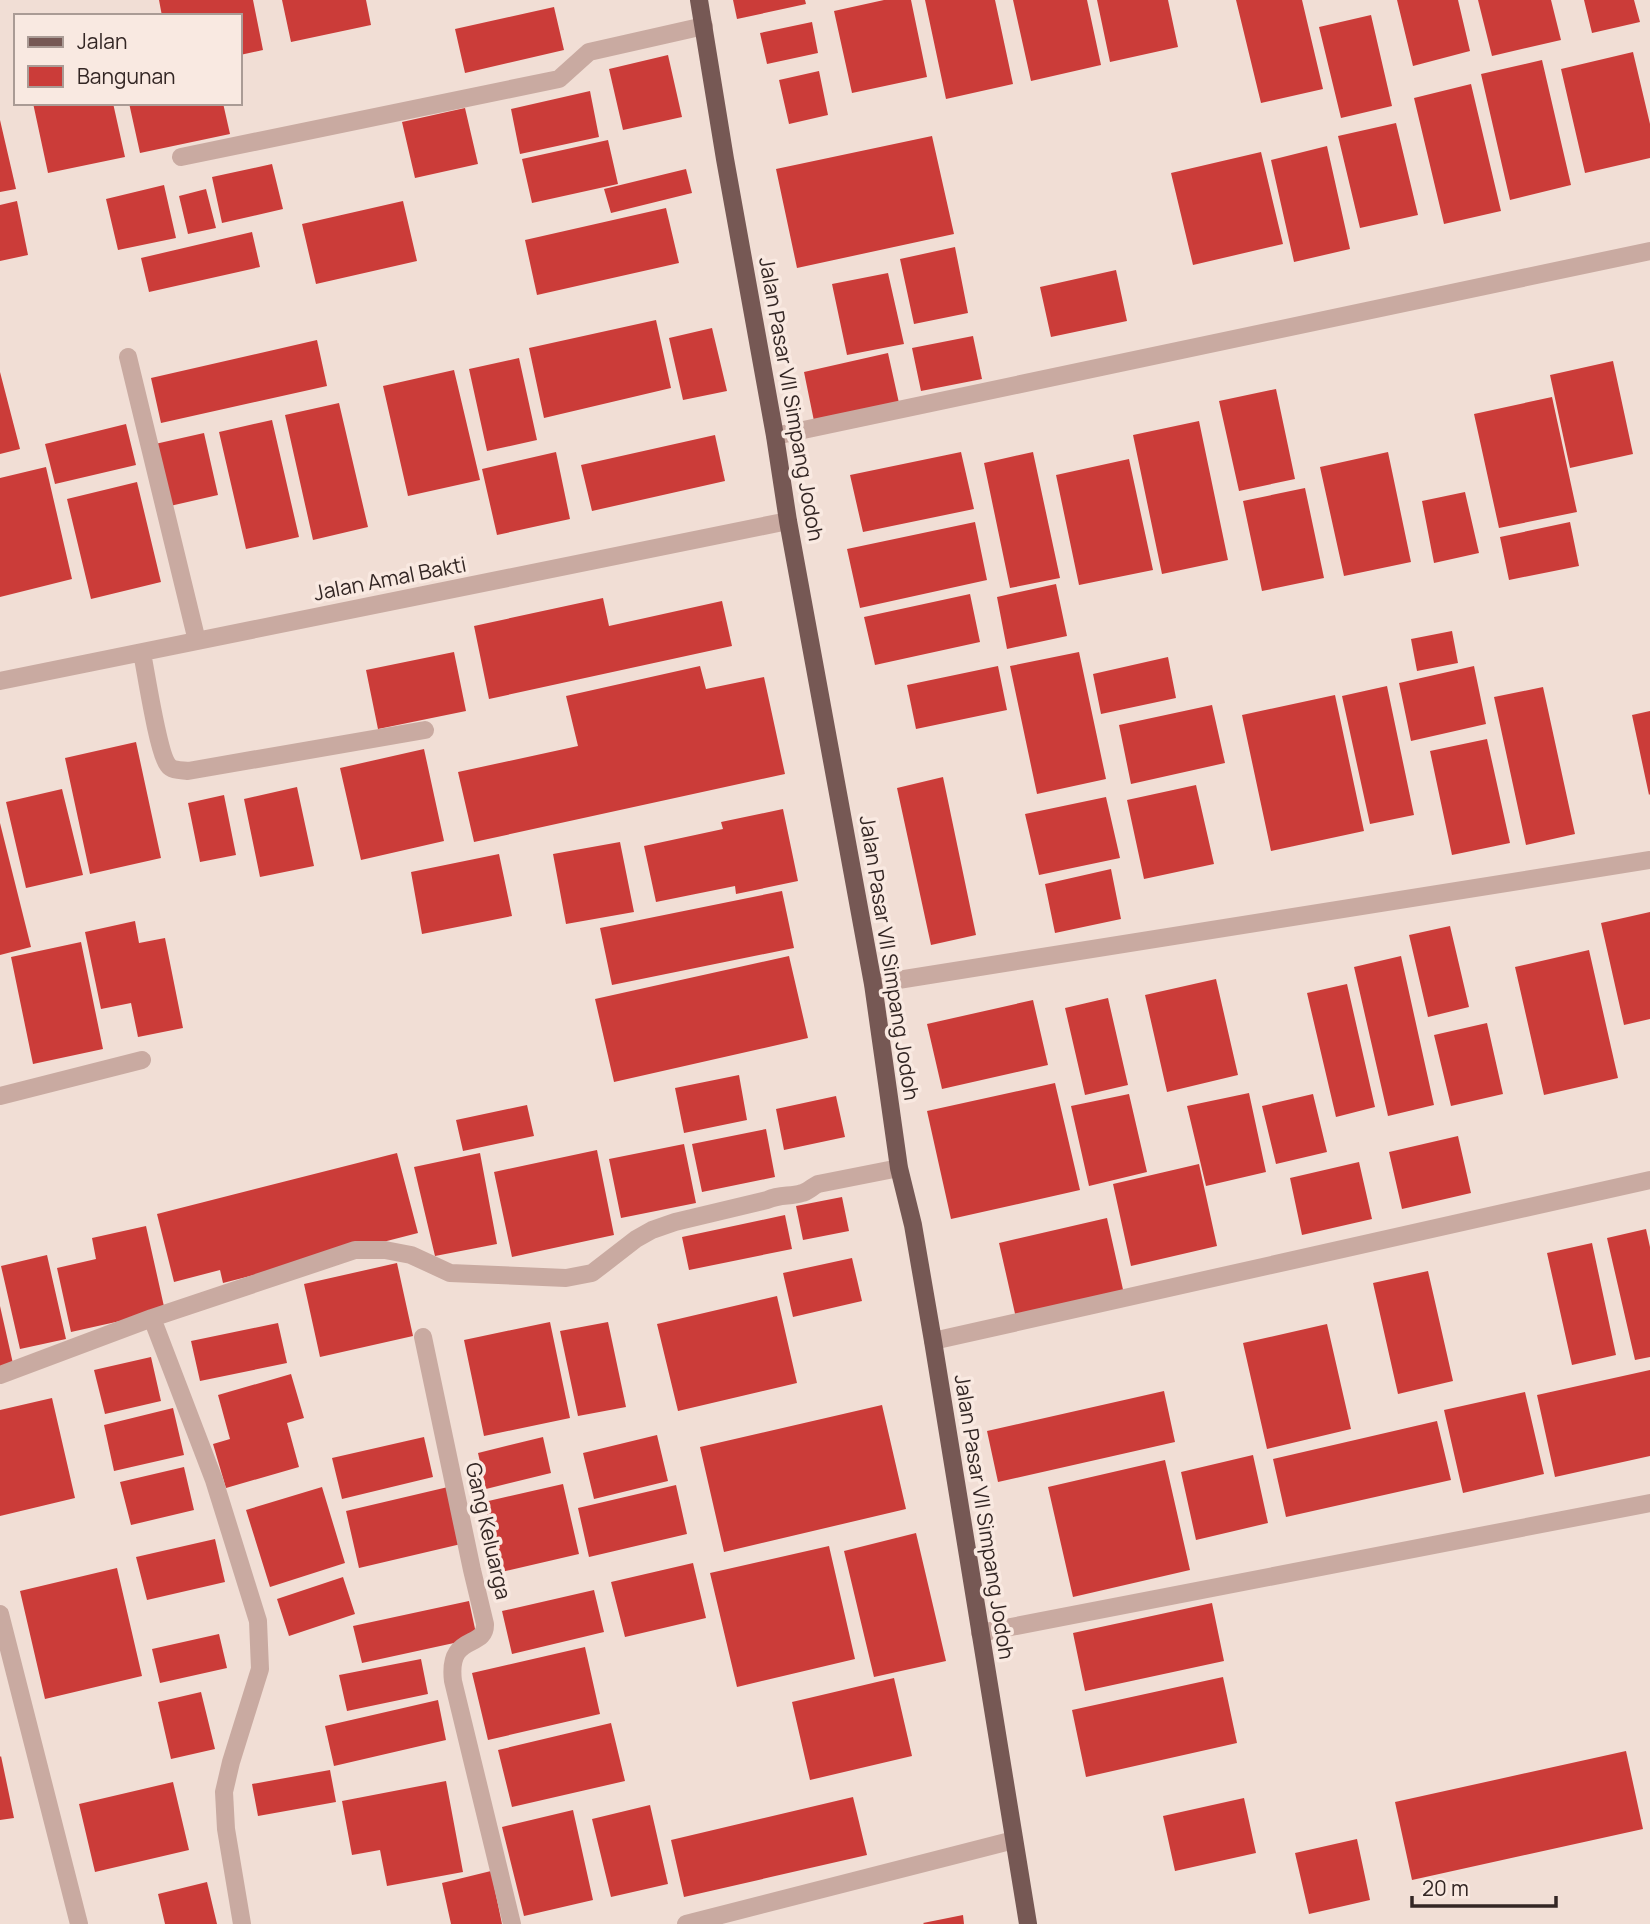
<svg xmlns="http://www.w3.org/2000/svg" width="1650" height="1924" viewBox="0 0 1650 1924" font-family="Manrope,sans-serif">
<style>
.building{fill:#cb3c39}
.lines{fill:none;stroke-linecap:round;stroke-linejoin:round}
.minor{stroke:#c9aaa1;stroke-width:18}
.primary{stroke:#765854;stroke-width:18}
.labels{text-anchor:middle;stroke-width:7;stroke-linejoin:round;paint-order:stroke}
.street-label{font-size:21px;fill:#332624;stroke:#f9e9e1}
</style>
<rect width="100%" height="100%" fill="#f1ded5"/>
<path class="building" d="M 159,0 L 253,0 L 263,50 L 240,55 L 240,16 L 162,16 Z
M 282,0 L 366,0 L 371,25 L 291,42 Z
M 733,0 L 805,0 L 806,4 L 737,19 Z
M 884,0 L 911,0 L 927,77 L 852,93 L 834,11 Z
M 925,0 L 995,0 L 1013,84 L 946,99 Z
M 1013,0 L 1087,0 L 1101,65 L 1031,81 Z
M 1097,0 L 1168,0 L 1178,47 L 1110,62 Z
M 1236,0 L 1302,0 L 1323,89 L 1261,103 Z
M 1397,0 L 1458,0 L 1470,51 L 1413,66 Z
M 1478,0 L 1551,0 L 1561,40 L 1492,56 Z
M 1584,0 L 1634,0 L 1640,22 L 1592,33 Z
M 554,7 L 564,50 L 465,73 L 455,29 Z
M 1371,15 L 1392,106 L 1341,118 L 1319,27 Z
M 812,22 L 818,53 L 767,64 L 760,33 Z
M 1633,52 L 1650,124 L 1650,158 L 1585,173 L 1561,69 Z
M 668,55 L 682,117 L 623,130 L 609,69 Z
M 1542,60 L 1571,185 L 1510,200 L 1481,74 Z
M 819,71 L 828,115 L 789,124 L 779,80 Z
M 1471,84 L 1501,211 L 1444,224 L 1414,98 Z
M 590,91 L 599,137 L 520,154 L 511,109 Z
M 33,103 L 113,103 L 125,157 L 48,173 Z
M 129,103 L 223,103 L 230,134 L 140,153 Z
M 465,108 L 478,164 L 415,178 L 402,122 Z
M 0,120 L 16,189 L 0,192 Z
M 1396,123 L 1418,215 L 1360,228 L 1338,136 Z
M 932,136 L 954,234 L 797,268 L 776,169 Z
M 608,140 L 618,184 L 532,203 L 522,159 Z
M 1327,146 L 1350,249 L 1294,262 L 1271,160 Z
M 1261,152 L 1283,244 L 1193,265 L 1171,173 Z
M 272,164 L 283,209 L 222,223 L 212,177 Z
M 686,169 L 692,193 L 611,213 L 604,189 Z
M 164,185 L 176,238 L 118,250 L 106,199 Z
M 206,189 L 216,228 L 188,234 L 179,196 Z
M 17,201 L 28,255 L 0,261 L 0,205 Z
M 403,201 L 417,261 L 316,284 L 302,224 Z
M 666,208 L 679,263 L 537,295 L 525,240 Z
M 252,232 L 260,267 L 149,292 L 141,258 Z
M 955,247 L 968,313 L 914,324 L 900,259 Z
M 1116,270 L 1127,321 L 1051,337 L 1040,287 Z
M 888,273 L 904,344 L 847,355 L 832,284 Z
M 656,320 L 671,388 L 544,418 L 529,348 Z
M 712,328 L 727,391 L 683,400 L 669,338 Z
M 973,336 L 982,379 L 921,391 L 912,348 Z
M 317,340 L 327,386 L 161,423 L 151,378 Z
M 888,353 L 899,403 L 814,421 L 804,372 Z
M 519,358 L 537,440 L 487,451 L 469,369 Z
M 1613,361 L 1633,454 L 1570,468 L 1550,375 Z
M 454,370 L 480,480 L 408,496 L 383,386 Z
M 0,372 L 20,449 L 0,454 Z
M 1276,389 L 1295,479 L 1239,491 L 1219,401 Z
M 1552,397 L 1577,512 L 1499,528 L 1474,414 Z
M 339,403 L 368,527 L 313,540 L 285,415 Z
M 272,420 L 299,537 L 246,549 L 219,432 Z
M 1199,421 L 1228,560 L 1162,574 L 1133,435 Z
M 126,424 L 136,465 L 55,484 L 45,444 Z
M 204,433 L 218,495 L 170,506 L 155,444 Z
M 715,435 L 725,481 L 592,511 L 581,465 Z
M 556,452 L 570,519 L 497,535 L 482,469 Z
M 961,452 L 974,509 L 863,532 L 850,475 Z
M 1033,452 L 1060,578 L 1010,588 L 984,463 Z
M 1388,452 L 1411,562 L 1344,576 L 1320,467 Z
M 1129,459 L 1153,570 L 1079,585 L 1056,475 Z
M 46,467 L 72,579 L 0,597 L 0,478 Z
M 137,482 L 161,582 L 91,599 L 67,499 Z
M 1305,488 L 1324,578 L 1262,591 L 1243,501 Z
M 1465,492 L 1479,553 L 1434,563 L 1422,501 Z
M 975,522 L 987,580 L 860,608 L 847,549 Z
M 1570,522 L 1579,566 L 1509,580 L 1500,537 Z
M 1056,584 L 1067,636 L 1007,649 L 997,597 Z
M 970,594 L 980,642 L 875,665 L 864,617 Z
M 603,598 L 609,626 L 722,601 L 732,646 L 489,699 L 474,626 Z
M 1452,631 L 1458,663 L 1417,671 L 1411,639 Z
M 454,652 L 466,711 L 378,729 L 366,670 Z
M 1079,652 L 1106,779 L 1037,794 L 1010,666 Z
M 1168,657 L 1176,698 L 1101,714 L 1093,674 Z
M 700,666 L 706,689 L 764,677 L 785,774 L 474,842 L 458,772 L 578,746 L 566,696 Z
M 998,666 L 1007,710 L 916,729 L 907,685 Z
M 1474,666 L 1486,724 L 1411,741 L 1399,683 Z
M 1387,686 L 1414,815 L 1370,824 L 1342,696 Z
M 1543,687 L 1575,834 L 1526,845 L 1494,697 Z
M 1335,695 L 1364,831 L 1271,851 L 1242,715 Z
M 1212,705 L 1225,763 L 1131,784 L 1119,725 Z
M 1650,711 L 1650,794 L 1649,795 L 1632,715 Z
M 1487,739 L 1510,843 L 1452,855 L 1430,751 Z
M 136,742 L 161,858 L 90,874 L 65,758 Z
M 424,749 L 444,841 L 361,860 L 340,768 Z
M 943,777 L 976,935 L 931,945 L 897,788 Z
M 1196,785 L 1214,864 L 1144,879 L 1127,800 Z
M 297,787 L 314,866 L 260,877 L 244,799 Z
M 62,789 L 83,875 L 26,888 L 6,802 Z
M 224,795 L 236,855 L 200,862 L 188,803 Z
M 1106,797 L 1120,858 L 1039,875 L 1025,814 Z
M 783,809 L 798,881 L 736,894 L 735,886 L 656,902 L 644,846 L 723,829 L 721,822 Z
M 0,823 L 31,947 L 0,955 Z
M 620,842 L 634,912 L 566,924 L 553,854 Z
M 499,854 L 512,916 L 422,934 L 411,872 Z
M 1111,869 L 1121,919 L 1055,933 L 1045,884 Z
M 782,891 L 794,948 L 612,985 L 600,928 Z
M 1650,912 L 1650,1019 L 1624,1025 L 1601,923 Z
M 135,921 L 139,943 L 165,938 L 183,1028 L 138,1037 L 131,1003 L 101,1009 L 85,932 Z
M 1450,926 L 1469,1007 L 1428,1017 L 1409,935 Z
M 81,942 L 103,1049 L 33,1064 L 11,957 Z
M 1589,950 L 1618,1078 L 1544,1095 L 1515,967 Z
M 789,956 L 808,1038 L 614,1082 L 595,999 Z
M 1401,956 L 1434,1105 L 1388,1116 L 1354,967 Z
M 1216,979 L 1238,1075 L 1167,1092 L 1145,995 Z
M 1347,984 L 1375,1107 L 1336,1117 L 1307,993 Z
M 1108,998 L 1128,1085 L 1085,1095 L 1065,1008 Z
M 1033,1000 L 1048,1065 L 942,1089 L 927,1024 Z
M 1487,1023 L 1503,1094 L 1451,1106 L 1434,1035 Z
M 739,1075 L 747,1120 L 684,1133 L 675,1088 Z
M 1055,1083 L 1080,1190 L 951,1219 L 927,1111 Z
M 1249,1093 L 1266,1172 L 1206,1186 L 1187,1106 Z
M 1129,1094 L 1147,1172 L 1089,1186 L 1071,1106 Z
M 1313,1094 L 1327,1152 L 1276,1164 L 1262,1106 Z
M 836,1096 L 845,1137 L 784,1150 L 776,1109 Z
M 527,1105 L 534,1136 L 463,1151 L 456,1120 Z
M 766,1129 L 775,1177 L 702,1192 L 692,1144 Z
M 1458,1136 L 1471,1193 L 1402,1209 L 1389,1152 Z
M 684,1144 L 696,1203 L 621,1218 L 609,1159 Z
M 597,1150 L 614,1235 L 512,1257 L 494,1172 Z
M 397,1153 L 418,1233 L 223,1283 L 220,1270 L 174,1282 L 157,1214 Z
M 480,1153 L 497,1244 L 435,1256 L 414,1167 Z
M 1359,1162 L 1372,1219 L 1302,1235 L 1290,1178 Z
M 1199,1164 L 1217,1246 L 1131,1266 L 1113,1184 Z
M 842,1197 L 849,1231 L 803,1240 L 796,1206 Z
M 785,1215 L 792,1249 L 689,1270 L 682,1237 Z
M 1107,1218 L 1124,1294 L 1016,1318 L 999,1243 Z
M 146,1226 L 165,1311 L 71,1332 L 57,1268 L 96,1259 L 92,1238 Z
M 1646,1229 L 1650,1247 L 1650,1357 L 1635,1360 L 1607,1238 Z
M 1592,1243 L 1616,1355 L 1572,1365 L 1547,1253 Z
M 47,1255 L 66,1339 L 20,1349 L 1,1266 Z
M 852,1258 L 862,1301 L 793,1317 L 783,1273 Z
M 397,1263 L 413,1336 L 320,1357 L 304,1284 Z
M 1428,1271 L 1453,1381 L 1398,1394 L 1373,1283 Z
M 777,1296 L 797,1383 L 678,1411 L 657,1324 Z
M 0,1306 L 14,1368 L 0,1371 Z
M 550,1322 L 570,1418 L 484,1436 L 464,1340 Z
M 608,1322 L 626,1407 L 578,1416 L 560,1331 Z
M 278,1323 L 287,1363 L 200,1381 L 191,1341 Z
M 1327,1324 L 1351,1429 L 1267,1449 L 1243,1343 Z
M 151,1357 L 161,1401 L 105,1414 L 94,1370 Z
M 1650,1370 L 1650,1456 L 1555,1477 L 1537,1395 Z
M 291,1374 L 304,1418 L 287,1423 L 299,1467 L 226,1488 L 213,1444 L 230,1439 L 218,1395 Z
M 1164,1391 L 1175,1442 L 998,1482 L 987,1431 Z
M 1525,1392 L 1544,1474 L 1463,1493 L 1444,1410 Z
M 52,1398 L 75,1498 L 0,1516 L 0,1410 Z
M 882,1405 L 906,1509 L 724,1552 L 700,1447 Z
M 173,1408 L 184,1455 L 114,1471 L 104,1425 Z
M 1437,1421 L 1451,1480 L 1286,1517 L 1273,1459 Z
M 657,1435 L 668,1481 L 594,1499 L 583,1453 Z
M 424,1437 L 433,1477 L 342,1499 L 332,1458 Z
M 543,1437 L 551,1473 L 486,1489 L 478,1453 Z
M 1253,1455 L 1268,1523 L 1196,1540 L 1181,1472 Z
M 1165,1460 L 1190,1570 L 1073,1597 L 1048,1487 Z
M 184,1467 L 194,1510 L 131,1525 L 120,1482 Z
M 563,1484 L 579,1554 L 501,1572 L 484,1502 Z
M 676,1485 L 687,1534 L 589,1557 L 578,1508 Z
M 322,1487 L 345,1563 L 270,1587 L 246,1510 Z
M 448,1487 L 461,1544 L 359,1568 L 346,1511 Z
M 916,1533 L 946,1661 L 874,1677 L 844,1551 Z
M 215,1539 L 225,1582 L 147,1600 L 136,1557 Z
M 829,1546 L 855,1659 L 737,1687 L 710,1573 Z
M 693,1563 L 706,1618 L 625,1637 L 611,1582 Z
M 117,1568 L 142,1676 L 45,1699 L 20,1591 Z
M 343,1577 L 355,1614 L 289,1636 L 277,1599 Z
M 594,1590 L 604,1632 L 512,1654 L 502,1611 Z
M 469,1601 L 477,1638 L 362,1663 L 353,1626 Z
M 1212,1603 L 1224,1661 L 1085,1691 L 1073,1633 Z
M 219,1634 L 227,1668 L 160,1683 L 152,1649 Z
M 585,1647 L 600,1714 L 488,1740 L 472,1673 Z
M 421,1659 L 428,1694 L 347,1711 L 339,1675 Z
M 1223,1677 L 1237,1743 L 1086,1777 L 1072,1710 Z
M 894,1678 L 912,1756 L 810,1780 L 792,1702 Z
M 201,1692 L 215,1749 L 171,1759 L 158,1702 Z
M 438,1700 L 446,1740 L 334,1766 L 325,1726 Z
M 611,1723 L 625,1781 L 512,1807 L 498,1750 Z
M 1626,1751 L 1643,1829 L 1412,1880 L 1395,1802 Z
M 1,1756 L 14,1818 L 0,1820 L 0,1757 Z
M 330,1770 L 336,1802 L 258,1816 L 252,1784 Z
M 446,1781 L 463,1872 L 387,1886 L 380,1850 L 352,1855 L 342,1801 Z
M 173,1782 L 189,1850 L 95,1872 L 79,1804 Z
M 853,1797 L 867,1855 L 684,1897 L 671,1840 Z
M 1244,1798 L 1256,1853 L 1175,1871 L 1163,1816 Z
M 650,1805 L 668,1884 L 611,1897 L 592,1819 Z
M 573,1810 L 593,1900 L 524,1916 L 502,1827 Z
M 1357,1839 L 1370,1900 L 1309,1914 L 1295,1853 Z
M 491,1871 L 502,1924 L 451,1924 L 442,1883 Z
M 207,1882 L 217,1924 L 165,1924 L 158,1894 Z
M 963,1915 L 964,1924 L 924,1924 L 923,1923 Z"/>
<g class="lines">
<path class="minor" d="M 181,157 L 559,79 L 589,52 L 704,26
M 128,357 L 197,641
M 775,436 L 1650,251
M 142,653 C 146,672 158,753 168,765 C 172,771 182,770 188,771 L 425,730
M 0,681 L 788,521
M 873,984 L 1650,860
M 0,1096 L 142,1060
M 423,1337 L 472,1570 L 485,1624 C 486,1650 447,1632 453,1681 L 512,1924
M 933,1341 L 1650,1180
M 0,1375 L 152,1318
M 0,1614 L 79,1924
M 980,1633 L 1650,1503
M 242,1924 L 226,1829 L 224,1792 L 231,1762 L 260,1669 L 258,1621 L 214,1480 L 152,1318 L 355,1250 L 385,1250 L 411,1255 L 450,1273 L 566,1278 L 592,1273 L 636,1239 L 652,1230 L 675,1222 L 767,1200 C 781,1194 790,1197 802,1193 C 807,1192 812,1187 818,1184 L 899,1168
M 686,1924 L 1014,1840"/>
<path class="primary" d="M 699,0 L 725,159 L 775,436 L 788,521 L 873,984 L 899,1168 L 913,1225 L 933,1341 L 1028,1924"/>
</g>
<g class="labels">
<g class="street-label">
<text transform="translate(791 399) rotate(80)" y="7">Jalan Pasar VII Simpang Jodoh</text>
<text transform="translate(390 579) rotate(-11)" y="7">Jalan Amal Bakti</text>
<text transform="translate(889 958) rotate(81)" y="7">Jalan Pasar VII Simpang Jodoh</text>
<text transform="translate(984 1517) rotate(81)" y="7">Jalan Pasar VII Simpang Jodoh</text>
<text transform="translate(488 1531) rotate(77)" y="7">Gang Keluarga</text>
</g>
</g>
<rect x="14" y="14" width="228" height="91" fill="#f9e9e1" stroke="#aa9b95" stroke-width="2"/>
<rect x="28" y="37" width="35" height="10" fill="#765854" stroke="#aa9b95" stroke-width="2"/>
<text x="77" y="49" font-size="21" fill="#332624">Jalan</text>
<rect x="28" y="66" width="35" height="21" fill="#cb3c39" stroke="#aa9b95" stroke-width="2"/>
<text x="77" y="84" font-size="21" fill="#332624">Bangunan</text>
<path d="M1412 1896v10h144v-10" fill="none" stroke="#332624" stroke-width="3.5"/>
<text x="1422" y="1896" font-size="21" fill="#332624" stroke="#f9e9e1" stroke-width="5" paint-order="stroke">20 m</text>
</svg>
